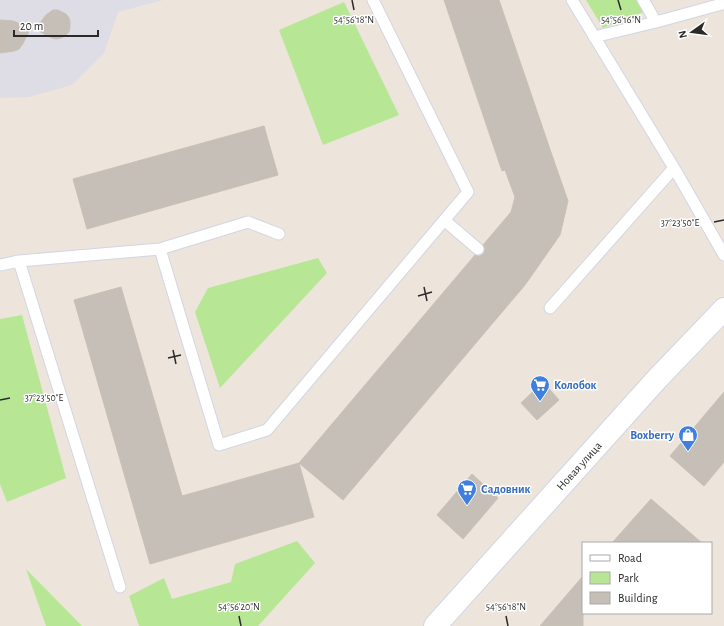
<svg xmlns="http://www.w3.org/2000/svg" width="724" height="626" viewBox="0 0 724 626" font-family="'Alegreya Sans',sans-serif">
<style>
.industrial{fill:#dedce5}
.green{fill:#b7e794}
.building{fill:#c5bfb7;stroke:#c9c0b5}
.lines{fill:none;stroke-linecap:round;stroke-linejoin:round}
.lane-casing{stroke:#d0d6e4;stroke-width:13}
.secondary-casing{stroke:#d0d6e4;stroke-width:24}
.lane{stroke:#fff;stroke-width:11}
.secondary{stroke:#fff;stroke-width:22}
.ticks{fill:none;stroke:#2a2a2a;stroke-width:1.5}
.labels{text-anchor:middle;stroke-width:3;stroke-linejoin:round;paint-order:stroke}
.shop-label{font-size:12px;font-weight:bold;fill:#366cbe;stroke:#fff;text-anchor:start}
.street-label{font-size:12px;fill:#2a2a2a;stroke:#fff}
.ticks-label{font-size:10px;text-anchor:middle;fill:#2a2a2a;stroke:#fff;stroke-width:3;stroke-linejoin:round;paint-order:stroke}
</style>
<rect width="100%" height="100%" fill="#ede4db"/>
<path class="industrial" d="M 0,0 L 163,0 L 118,12 L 104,53 L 72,85 L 29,97 L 0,98 Z"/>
<path class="green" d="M 586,0 L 636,0 L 644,12 L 603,28 Z
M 344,2 L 399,115 L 323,145 L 279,30 Z
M 318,258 L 327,273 L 220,388 L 195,312 L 208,288 Z
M 22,315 L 66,478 L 7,502 L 0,484 L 0,319 Z
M 297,541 L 315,563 L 258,626 L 139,626 L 129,596 L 164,578 L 172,599 L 231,582 L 235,564 Z
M 26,569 L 82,626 L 46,626 Z"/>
<path class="building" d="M 444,0 L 499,0 L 554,161 L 568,201 L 560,235 L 525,285 L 343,500 L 299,463 L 475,255 L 480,256 L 484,253 L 485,250 L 483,245 L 511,212 L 515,197 L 505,170 L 502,171 Z
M 53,10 L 58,10 L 66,14 L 69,18 L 70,22 L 70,27 L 69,32 L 65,36 L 61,38 L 56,39 L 52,38 L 35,29 L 46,15 Z
M 0,20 L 13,21 L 31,28 L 22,45 L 19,49 L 14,51 L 0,53 Z
M 264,126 L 278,175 L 87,229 L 73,179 Z
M 121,287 L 182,496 L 299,463 L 314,517 L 150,564 L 74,300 Z
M 543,382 L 559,400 L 537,420 L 521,403 Z
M 724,392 L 724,462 L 704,486 L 670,456 Z
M 472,474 L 498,498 L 463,539 L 437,515 Z
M 651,499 L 702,543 L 612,543 Z
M 583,576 L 583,626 L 540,626 Z"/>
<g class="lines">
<defs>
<path id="lane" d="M 572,0 L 674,168 L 724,255
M 656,22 L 722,4
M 594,37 L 656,22 L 643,0
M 444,220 L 478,249
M 160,249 L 248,222 L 279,234
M 19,261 L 160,249 L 219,445 L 267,430 L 468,192 L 373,0
M 0,265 L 19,261 L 120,587
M 550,308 L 674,168"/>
<path id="secondary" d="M 435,626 L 657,379 L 724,309"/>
</defs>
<use href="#lane" class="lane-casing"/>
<use href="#secondary" class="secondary-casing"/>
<use href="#lane" class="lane"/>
<use href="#secondary" class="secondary"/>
</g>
<path class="ticks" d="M 352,0 L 354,10M 618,0 L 621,10M 714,222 L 724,220M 424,287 L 427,301M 418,296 L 432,292M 173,350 L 176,364M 168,358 L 181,355M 0,400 L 10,398M 239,616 L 241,626M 506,616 L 508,626"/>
<defs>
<symbol id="supermarket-pin" viewBox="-11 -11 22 30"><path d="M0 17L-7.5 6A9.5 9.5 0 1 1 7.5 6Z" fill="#3f7fe0" stroke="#fff"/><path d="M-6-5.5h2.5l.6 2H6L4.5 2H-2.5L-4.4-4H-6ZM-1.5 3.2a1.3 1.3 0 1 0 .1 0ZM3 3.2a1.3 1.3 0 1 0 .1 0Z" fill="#fff"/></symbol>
<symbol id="shop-pin" viewBox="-11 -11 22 30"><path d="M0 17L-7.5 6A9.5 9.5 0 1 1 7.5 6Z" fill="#3f7fe0" stroke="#fff"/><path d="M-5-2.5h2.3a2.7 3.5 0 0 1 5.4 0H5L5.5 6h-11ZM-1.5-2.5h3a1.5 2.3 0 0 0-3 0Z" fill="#fff"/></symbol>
</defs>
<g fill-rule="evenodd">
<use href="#supermarket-pin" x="529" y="374" width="22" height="30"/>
<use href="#shop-pin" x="677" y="424" width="22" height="30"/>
<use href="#supermarket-pin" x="456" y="478" width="22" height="30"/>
</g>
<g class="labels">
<g class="shop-label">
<text x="554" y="389">Колобок</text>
<text x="674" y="439" text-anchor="end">Boxberry</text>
<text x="481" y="493">Садовник</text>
</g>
<g class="street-label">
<text transform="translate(579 466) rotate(-48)" y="4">Новая улица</text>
</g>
</g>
<g class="ticks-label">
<text x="354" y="23">54°56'18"N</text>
<text x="621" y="23">54°56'16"N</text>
<text x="680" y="226">37°23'50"E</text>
<text x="44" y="401">37°23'50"E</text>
<text x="239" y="610">54°56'20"N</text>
<text x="506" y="610">54°56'18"N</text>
</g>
<rect x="582" y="542" width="130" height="72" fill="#ffffff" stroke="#aaaaaa"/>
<rect x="590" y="555" width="20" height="6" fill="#ffffff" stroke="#aaaaaa"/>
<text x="618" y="562" font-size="12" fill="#2a2a2a">Road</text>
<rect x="590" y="572" width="20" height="12" fill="#b7e794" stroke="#aaaaaa"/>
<text x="618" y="582" font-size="12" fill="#2a2a2a">Park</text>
<rect x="590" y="592" width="20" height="12" fill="#c5bfb7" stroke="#aaaaaa"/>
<text x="618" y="602" font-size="12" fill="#2a2a2a">Building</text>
<g transform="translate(692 32) rotate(256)" stroke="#ffffff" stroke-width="3" paint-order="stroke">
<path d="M0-3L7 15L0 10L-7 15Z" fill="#2a2a2a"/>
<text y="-6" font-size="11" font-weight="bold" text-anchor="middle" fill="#2a2a2a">N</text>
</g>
<path d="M14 30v6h84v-6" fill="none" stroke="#2a2a2a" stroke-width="2"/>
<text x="20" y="30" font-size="12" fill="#2a2a2a" stroke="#ffffff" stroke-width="3" paint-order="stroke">20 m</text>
</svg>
